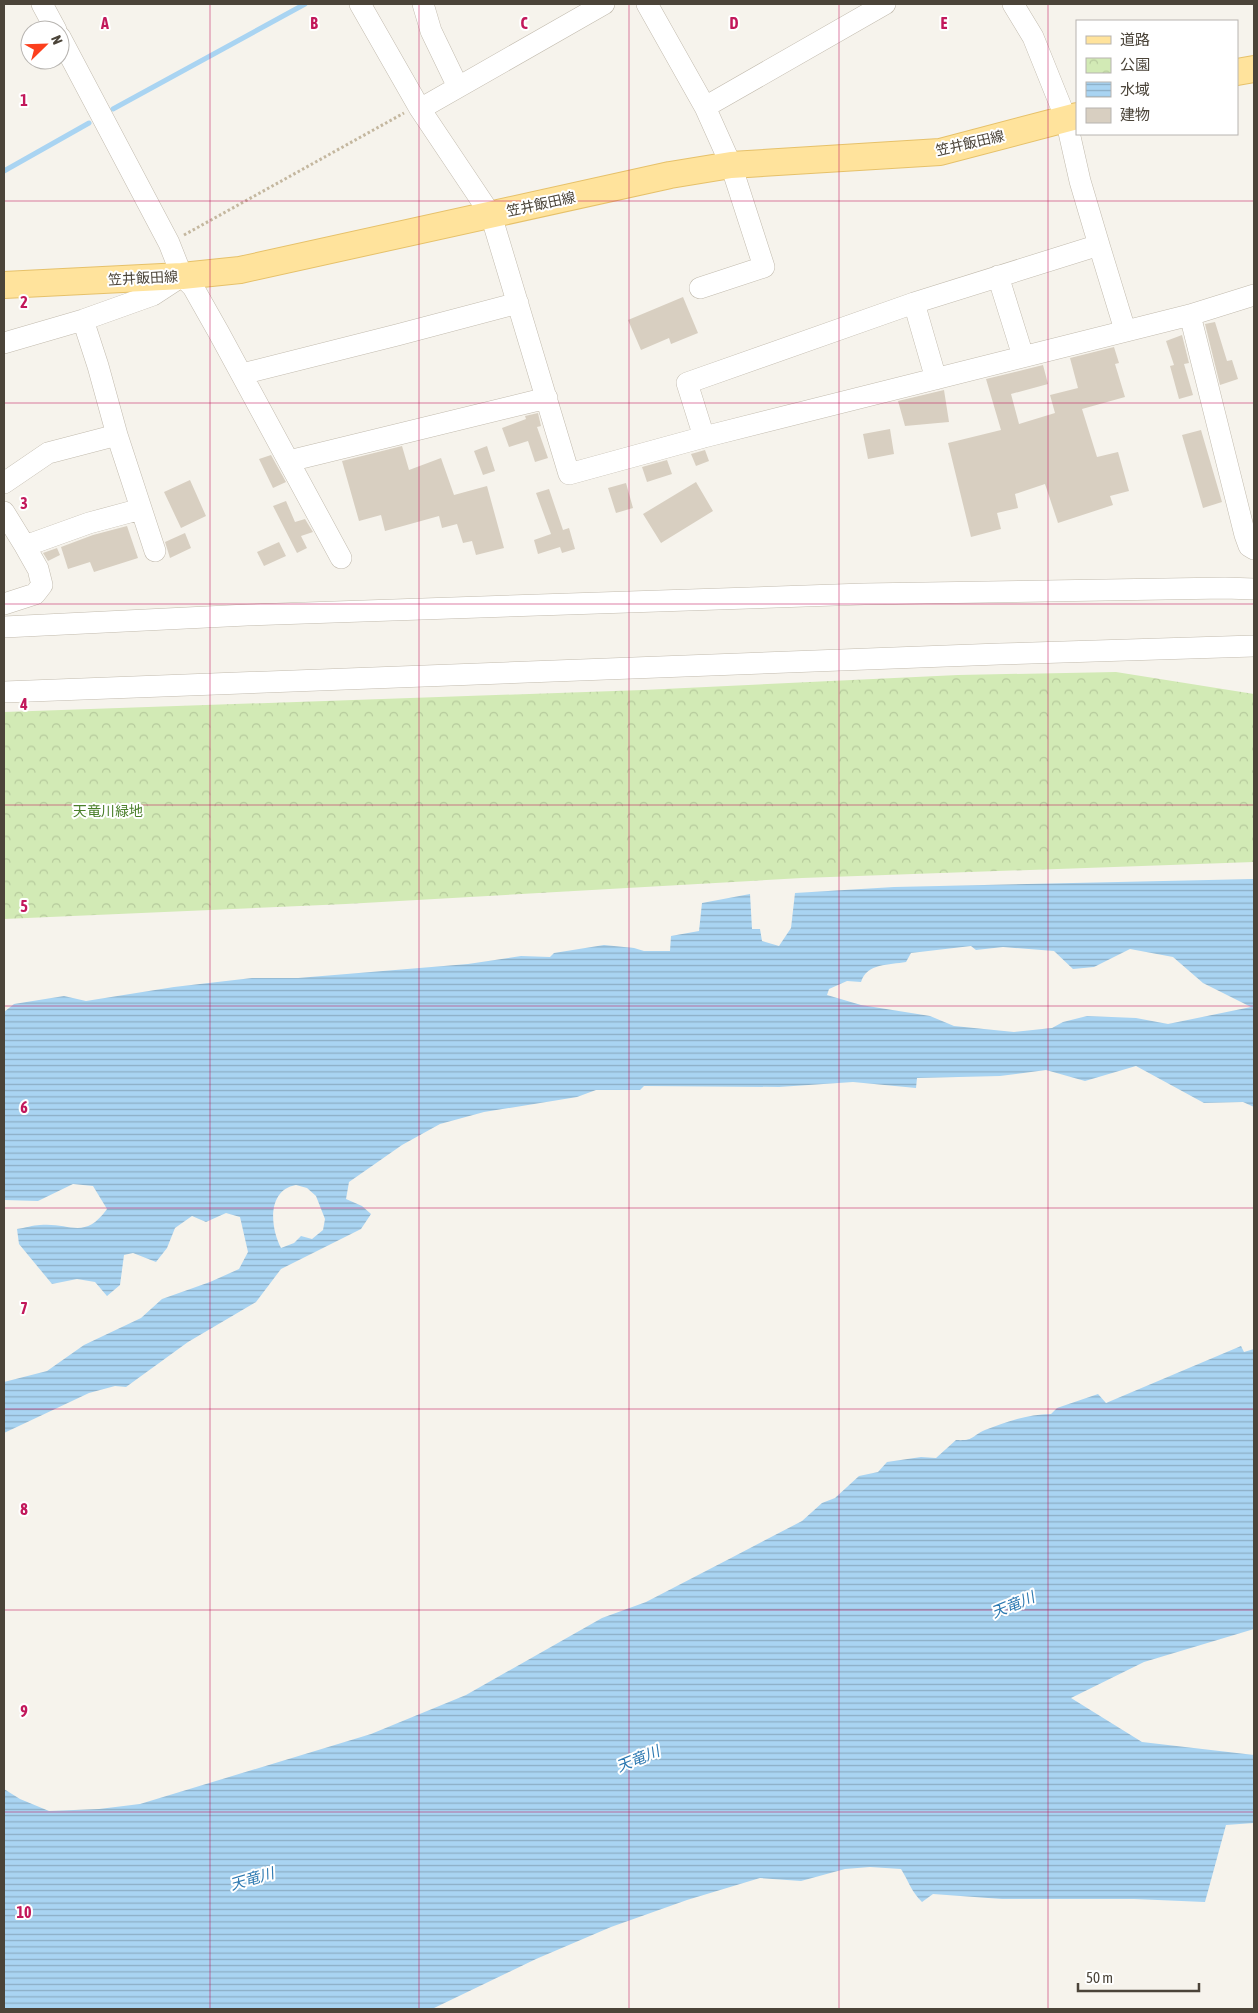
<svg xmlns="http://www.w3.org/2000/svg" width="1258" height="2013" viewBox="0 0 1258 2013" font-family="'Asap Condensed','Noto Sans JP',sans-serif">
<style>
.park{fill:url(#park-crowns)}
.water{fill:url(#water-rules);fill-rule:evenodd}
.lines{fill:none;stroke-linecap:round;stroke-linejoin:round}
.stream{stroke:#a9d4f2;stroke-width:5}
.building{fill:#d8cfc1}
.minor-casing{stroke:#c2bbae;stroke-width:22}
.major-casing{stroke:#e6c16a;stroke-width:28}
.path{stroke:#c4b79f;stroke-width:3;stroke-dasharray:2.5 2.5;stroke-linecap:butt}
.minor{stroke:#fff;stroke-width:21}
.major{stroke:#ffe39c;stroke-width:26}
.grid{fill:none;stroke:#c2185b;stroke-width:1;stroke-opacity:0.55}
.labels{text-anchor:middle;stroke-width:4;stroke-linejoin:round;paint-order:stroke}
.street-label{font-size:14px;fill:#4b4439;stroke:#fff}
.park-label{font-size:14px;fill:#4a7f2a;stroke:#fff}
.water-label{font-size:15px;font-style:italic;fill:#2e7ab2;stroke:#fff}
.grid-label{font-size:16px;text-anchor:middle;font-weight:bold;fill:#c2185b;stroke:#fff;stroke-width:4;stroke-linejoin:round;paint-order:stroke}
</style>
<defs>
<pattern id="park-crowns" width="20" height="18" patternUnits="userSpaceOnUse" patternTransform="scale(1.25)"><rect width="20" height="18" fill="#d2eab5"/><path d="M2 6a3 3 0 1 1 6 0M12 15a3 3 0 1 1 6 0" fill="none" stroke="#b6ca9c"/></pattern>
<pattern id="water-rules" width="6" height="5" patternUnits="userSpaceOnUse" patternTransform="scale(1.25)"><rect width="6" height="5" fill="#a9d4f2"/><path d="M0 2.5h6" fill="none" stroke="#8caec5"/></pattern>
</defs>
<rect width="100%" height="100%" fill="#f6f3ec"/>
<path class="park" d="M 1116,672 L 1254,694 L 1254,862 L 802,878 L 346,904 L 4,919 L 4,712 L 643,690 L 958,675 Z"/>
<path class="water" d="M 1254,879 L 1254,1107 L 1243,1102 L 1204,1103 L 1136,1066 L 1085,1081 L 1046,1070 L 1000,1076 L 917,1078 L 916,1088 L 853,1082 L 779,1087 L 644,1086 L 640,1090 L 596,1090 L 577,1097 L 484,1112 L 440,1124 L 402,1145 L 349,1182 L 346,1199 L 362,1206 L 371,1214 L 361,1229 L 281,1269 L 256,1302 L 188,1342 L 126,1387 L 115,1386 L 89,1393 L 4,1433 L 4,1382 L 47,1371 L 84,1345 L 141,1318 L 162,1299 L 210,1282 L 239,1269 L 248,1252 L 240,1217 L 226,1213 L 206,1222 L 192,1216 L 175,1228 L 167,1248 L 156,1262 L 133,1253 L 124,1255 L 120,1285 L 107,1296 L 95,1282 L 77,1279 L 52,1284 L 19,1244 L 17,1229 C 25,1228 33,1225 40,1225 C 70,1222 84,1241 107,1209 L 93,1186 L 73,1184 L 38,1201 L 4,1200 L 4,1012 L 14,1004 L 64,996 L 86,1001 L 174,987 L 252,978 L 298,978 L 468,964 L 521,956 L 550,957 L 554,953 L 604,945 L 634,948 L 644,951 L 670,951 L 671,936 L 699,931 L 702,903 L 750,894 L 752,929 L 760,929 L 762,941 L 779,946 L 791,928 L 795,893 L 894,887 ZM 971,946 L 976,950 L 1003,947 L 1054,951 L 1073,969 L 1094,967 L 1130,949 L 1173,957 L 1203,983 L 1251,1007 L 1168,1024 L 1136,1018 L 1087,1016 L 1063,1022 L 1052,1028 L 1014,1032 L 954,1026 L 930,1016 L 861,1005 L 827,995 L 829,989 L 847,981 L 861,982 C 867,963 889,965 906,962 L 911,953 ZM 296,1185 L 307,1188 L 316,1196 L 325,1219 L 323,1230 L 312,1239 L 301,1236 L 294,1243 L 281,1248 C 270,1227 267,1190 296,1185 Z
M 1241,1346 L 1244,1352 L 1254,1349 L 1254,1629 L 1144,1662 L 1071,1698 L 1142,1742 L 1254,1755 L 1254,1823 L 1226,1825 L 1205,1902 L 1134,1899 L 1002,1899 L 933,1894 L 922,1902 C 911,1891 909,1882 901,1869 L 870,1867 L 845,1869 L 801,1881 L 760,1878 L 687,1900 L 611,1927 L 536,1959 L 432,2009 L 4,2009 L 4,1789 L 20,1799 L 49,1811 L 99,1809 L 140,1804 L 371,1734 L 466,1695 L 602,1618 L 646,1602 L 731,1558 L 802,1521 L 822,1503 L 835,1498 L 859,1476 L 878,1472 L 887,1462 L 921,1457 L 936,1458 L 956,1440 C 975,1441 971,1436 985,1430 C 1006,1422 1028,1414 1051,1414 L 1057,1408 L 1098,1394 L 1106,1403 Z"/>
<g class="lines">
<path class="stream" d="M 113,109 L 305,4
M 4,171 L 89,123"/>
</g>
<path class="building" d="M 683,297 L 698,333 L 671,344 L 669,338 L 641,350 L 628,320 Z
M 1215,322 L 1227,361 L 1232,360 L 1238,379 L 1220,385 L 1205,324 Z
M 1182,335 L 1189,363 L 1184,364 L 1193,395 L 1179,399 L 1170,366 L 1174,365 L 1166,341 Z
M 1114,347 L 1119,363 L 1115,364 L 1125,397 L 1082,409 L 1097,457 L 1118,452 L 1129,491 L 1110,496 L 1113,505 L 1058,523 L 1045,484 L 1015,494 L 1018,508 L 997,513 L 1001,529 L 971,537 L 948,443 L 1001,430 L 986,379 L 1043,365 L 1048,384 L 1011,394 L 1019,424 L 1055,413 L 1050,395 L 1078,388 L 1070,358 Z
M 944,390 L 949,422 L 905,426 L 898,401 Z
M 538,413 L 541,426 L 537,427 L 548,458 L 535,462 L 528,441 L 509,447 L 502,428 L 526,419 L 525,416 Z
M 890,429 L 894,454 L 868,459 L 863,434 Z
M 1201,430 L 1222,502 L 1203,508 L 1182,435 Z
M 402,446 L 409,470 L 441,458 L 454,495 L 487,486 L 504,548 L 476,555 L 472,541 L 463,543 L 457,524 L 442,528 L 439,516 L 385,531 L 381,515 L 359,521 L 342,461 Z
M 487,446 L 495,471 L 483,475 L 474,451 Z
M 705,450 L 709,461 L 696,466 L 691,454 Z
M 271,455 L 286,482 L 273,488 L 259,459 Z
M 667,460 L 672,474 L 647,482 L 642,467 Z
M 190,480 L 206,516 L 181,528 L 164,492 Z
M 696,482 L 713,511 L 661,543 L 643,514 Z
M 626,483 L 633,508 L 616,513 L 608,488 Z
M 549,489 L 563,530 L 569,528 L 575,549 L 562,553 L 560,547 L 538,554 L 534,540 L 551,534 L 536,493 Z
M 286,501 L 295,522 L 305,519 L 313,532 L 301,536 L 307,548 L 297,553 L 273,506 Z
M 127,526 L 138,558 L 94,572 L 90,562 L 68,569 L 61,547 L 93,535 Z
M 185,533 L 191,548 L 170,558 L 165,542 Z
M 279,542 L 286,556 L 264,566 L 257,552 Z
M 57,548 L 60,555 L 48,561 L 43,553 Z"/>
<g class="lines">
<defs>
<path id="minor" d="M 42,4 L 56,30
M 360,4 L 420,109
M 423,4 L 431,31 L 458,87
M 604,4 L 420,109 L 491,215 L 569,474 L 704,437 L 1190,315 L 1254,295
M 647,4 L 705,107 L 731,165 L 764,267 L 700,288
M 1013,4 L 1033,37 L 1066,119 L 1080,181 L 1099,245
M 60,37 L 169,243 L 182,276 L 193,287 L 219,333 L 341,558
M 705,107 L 885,4
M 998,276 L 1023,356
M 914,303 L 936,379
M 1190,315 L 1245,535 L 1249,546 L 1254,549
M 83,320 L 98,366 L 117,435
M 4,343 L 83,320 L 153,295 L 182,276
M 242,374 L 397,335 L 518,303
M 704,437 L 687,383 L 914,303 L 1099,245 L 1125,330
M 289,461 L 547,398
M 4,483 L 48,453 L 117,435 L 155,551
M 4,512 L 25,546 L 89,523 L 141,509
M 4,604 L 35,594 L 42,585 L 38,569 L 25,546
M 4,627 L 247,615 L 864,594 L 1225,588 L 1254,589
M 4,692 L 999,654 L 1254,646"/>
<path id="major" d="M 1237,72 L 1254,69
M 4,285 L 182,276 L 240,270 L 670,175 L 731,165 L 940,152 L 1077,116"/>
</defs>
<use href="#minor" class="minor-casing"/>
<use href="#major" class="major-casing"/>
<path class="path" d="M 184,235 L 404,113"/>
<use href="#minor" class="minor"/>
<use href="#major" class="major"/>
</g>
<path class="grid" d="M 210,4 L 210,2009M 419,4 L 419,2009M 629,4 L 629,2009M 839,4 L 839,2009M 1048,4 L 1048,2009M 4,201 L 1254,201M 4,403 L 1254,403M 4,604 L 1254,604M 4,805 L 1254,805M 4,1006 L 1254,1006M 4,1208 L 1254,1208M 4,1409 L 1254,1409M 4,1610 L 1254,1610M 4,1812 L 1254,1812"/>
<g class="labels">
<g class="street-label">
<text transform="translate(970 143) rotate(-13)" y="5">笠井飯田線</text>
<text transform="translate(541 204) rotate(-12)" y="5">笠井飯田線</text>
<text transform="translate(143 278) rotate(-3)" y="5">笠井飯田線</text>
</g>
<g class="park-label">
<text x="108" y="816">天竜川緑地</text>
</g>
<g class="water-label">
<text transform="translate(1013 1605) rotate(-22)" y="5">天竜川</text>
<text transform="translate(638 1759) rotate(-22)" y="5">天竜川</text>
<text transform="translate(252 1879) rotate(-16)" y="5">天竜川</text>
</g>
</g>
<g class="grid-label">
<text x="105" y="29">A</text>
<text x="314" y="29">B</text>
<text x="524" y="29">C</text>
<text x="734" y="29">D</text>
<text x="944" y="29">E</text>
<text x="24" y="106">1</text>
<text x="24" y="308">2</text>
<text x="24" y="509">3</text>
<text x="24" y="710">4</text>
<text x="24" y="912">5</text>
<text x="24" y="1113">6</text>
<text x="24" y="1314">7</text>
<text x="24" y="1515">8</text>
<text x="24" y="1717">9</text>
<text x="24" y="1918">10</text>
</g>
<rect width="1258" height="2013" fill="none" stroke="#4b4439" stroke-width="10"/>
<rect x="1076" y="20" width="162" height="115" fill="#ffffff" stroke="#b7b4b0"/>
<rect x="1086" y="36" width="25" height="8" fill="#ffe39c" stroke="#b7b4b0"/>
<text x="1120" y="45" font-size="15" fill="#4b4439">道路</text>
<rect x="1086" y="58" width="25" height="15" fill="url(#park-crowns)" stroke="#b7b4b0"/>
<text x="1120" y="70" font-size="15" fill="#4b4439">公園</text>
<rect x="1086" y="82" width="25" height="15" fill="url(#water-rules)" stroke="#b7b4b0"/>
<text x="1120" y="95" font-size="15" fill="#4b4439">水域</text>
<rect x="1086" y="108" width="25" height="15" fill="#d8cfc1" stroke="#b7b4b0"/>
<text x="1120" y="120" font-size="15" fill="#4b4439">建物</text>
<g transform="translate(45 45) rotate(67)"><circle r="24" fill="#ffffff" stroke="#b7b4b0"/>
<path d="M0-4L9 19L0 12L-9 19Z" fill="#fc3f1d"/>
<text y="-8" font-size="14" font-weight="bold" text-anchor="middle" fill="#4b4439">N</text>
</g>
<path d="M1078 1983v8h121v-8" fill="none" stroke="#4b4439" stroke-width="2.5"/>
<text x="1086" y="1983" font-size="15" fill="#4b4439" stroke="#ffffff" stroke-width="4" paint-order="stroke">50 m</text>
</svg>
